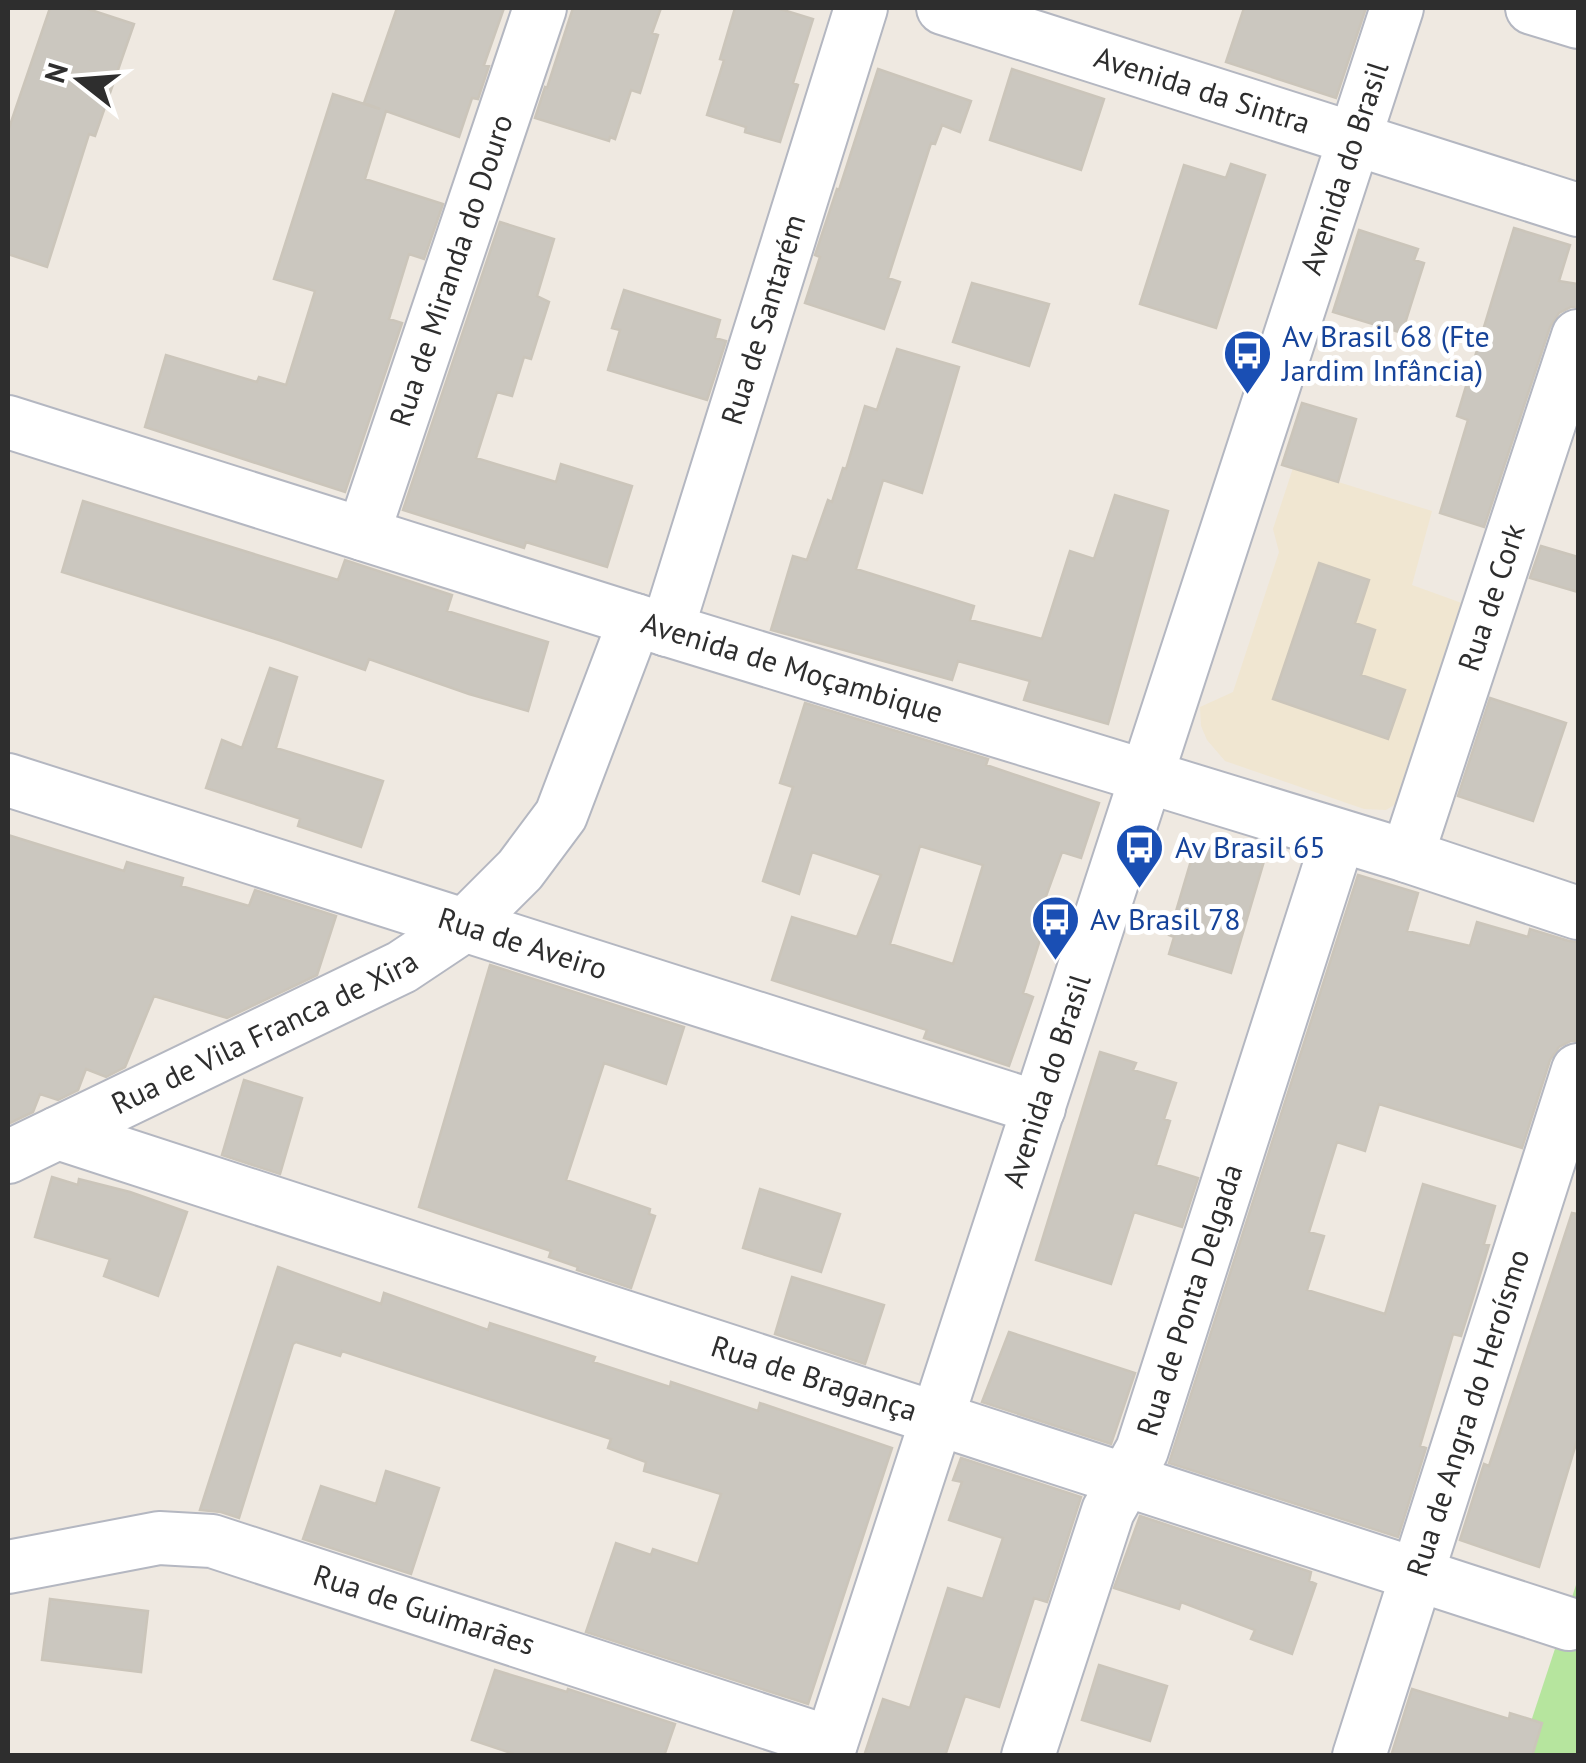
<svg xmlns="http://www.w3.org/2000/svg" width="1586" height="1763" viewBox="0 0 1586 1763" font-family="'PT Sans',sans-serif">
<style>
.education{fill:#f0e6d1}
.green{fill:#b6e59e}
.building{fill:#cbc7bf;stroke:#cbc5ba;stroke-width:2.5;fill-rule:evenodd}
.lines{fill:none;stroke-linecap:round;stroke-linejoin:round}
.minor-casing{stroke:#b4b7c1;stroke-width:56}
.minor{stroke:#fff;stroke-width:52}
.labels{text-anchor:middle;stroke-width:10;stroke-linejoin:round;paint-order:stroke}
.street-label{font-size:30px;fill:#2e2e2e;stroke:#fff}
.transit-label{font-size:30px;fill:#164399;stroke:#fff;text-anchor:start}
</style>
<rect width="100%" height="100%" fill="#efe9e1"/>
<path class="education" d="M 1293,468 L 1432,511 L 1412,585 L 1470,606 L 1401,801 L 1386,810 L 1364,809 L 1225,761 L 1207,740 L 1201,726 L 1200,707 L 1233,692 L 1279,552 L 1273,529 Z"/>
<path class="green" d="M 1578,1579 L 1578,1755 L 1520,1755 Z"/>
<path class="building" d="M 50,8 L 85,8 L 134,24 L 95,136 L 89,134 L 47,267 L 8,254 L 8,131 Z
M 397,8 L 504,8 L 484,65 L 489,66 L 478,99 L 472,98 L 459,137 L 386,111 L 365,179 L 443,204 L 424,259 L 409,254 L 389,319 L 402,323 L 345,492 L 145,427 L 166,355 L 257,382 L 259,377 L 286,385 L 315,291 L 274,279 L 333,94 L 380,109 L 364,103 Z
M 573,8 L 661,8 L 652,33 L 658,35 L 640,93 L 631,90 L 615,139 L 610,137 L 609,141 L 535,118 L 545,87 L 547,88 Z
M 735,8 L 777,8 L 813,19 L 793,83 L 798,85 L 780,142 L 745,132 L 746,127 L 707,115 L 724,60 L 720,59 Z
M 1244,8 L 1366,8 L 1336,98 L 1226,62 Z
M 878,69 L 971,101 L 960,132 L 942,125 L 935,144 L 931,143 L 888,278 L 900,282 L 884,329 L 805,303 L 820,257 L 815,255 L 837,189 L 839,190 Z
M 1012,69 L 1104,99 L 1081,170 L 990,140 Z
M 1231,164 L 1265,175 L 1216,328 L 1140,304 L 1184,165 L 1226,178 Z
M 500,222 L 554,239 L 537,296 L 549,302 L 531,359 L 524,357 L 512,396 L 497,392 L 476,458 L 556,482 L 561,464 L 632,486 L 607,567 L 526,542 L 524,548 L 403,510 Z
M 1514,228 L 1570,245 L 1559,281 L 1578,284 L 1578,307 L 1571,307 L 1559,313 L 1550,327 L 1484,527 L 1440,513 L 1468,420 L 1457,416 Z
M 1359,230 L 1418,249 L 1414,260 L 1424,263 L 1402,333 L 1333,312 Z
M 972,283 L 1049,304 L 1029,366 L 953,342 Z
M 624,290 L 720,320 L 715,338 L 726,341 L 707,400 L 608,370 L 620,330 L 612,328 Z
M 897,349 L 959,367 L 922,493 L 883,480 L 856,569 L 974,606 L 970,620 L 1042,639 L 1070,551 L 1094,559 L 1115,495 L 1168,511 L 1108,724 L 1024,700 L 1030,681 L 958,661 L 952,680 L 771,630 L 793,556 L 807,560 L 828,500 L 832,502 L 843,468 L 846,469 L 865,406 L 877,410 Z
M 1302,403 L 1356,419 L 1338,482 L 1282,465 Z
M 83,501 L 338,580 L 345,560 L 452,595 L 447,611 L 548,642 L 528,711 L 469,694 L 369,659 L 365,670 L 279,640 L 62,572 Z
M 1541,546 L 1578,557 L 1578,592 L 1530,578 Z
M 1319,563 L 1369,580 L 1355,623 L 1375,630 L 1361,675 L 1405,690 L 1388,739 L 1273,699 Z
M 270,668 L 297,677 L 276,748 L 383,781 L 361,847 L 298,826 L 300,819 L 298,818 L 206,788 L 222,740 L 242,748 Z
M 1490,698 L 1566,723 L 1533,821 L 1458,796 Z
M 805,703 L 988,759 L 986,765 L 1099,803 L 1081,858 L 1062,852 L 1037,921 L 1045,924 L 1023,993 L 1033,997 L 1009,1066 L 924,1038 L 927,1030 L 772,980 L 792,917 L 857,937 L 881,875 L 812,852 L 799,894 L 763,881 L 793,787 L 780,783 ZM 920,846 L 983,865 L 953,964 L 890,944 Z
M 8,835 L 124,871 L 127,862 L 183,878 L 181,886 L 249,906 L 255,890 L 336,916 L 317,975 L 227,1018 L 154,996 L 125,1067 L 106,1077 L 86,1069 L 78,1090 L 58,1100 L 40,1094 L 33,1112 L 8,1124 Z
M 1205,844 L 1264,861 L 1231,973 L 1169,954 L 1174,937 L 1169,935 L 1193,854 L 1201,856 Z
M 1358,875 L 1418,893 L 1407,931 L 1470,946 L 1477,922 L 1528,937 L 1530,929 L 1569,941 L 1578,942 L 1578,1041 L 1571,1041 L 1559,1047 L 1550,1060 L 1522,1148 L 1379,1104 L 1365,1151 L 1337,1142 L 1309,1232 L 1324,1236 L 1307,1290 L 1385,1314 L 1423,1184 L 1495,1206 L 1484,1244 L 1489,1245 L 1473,1298 L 1461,1336 L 1453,1334 L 1420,1446 L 1426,1448 L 1398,1537 L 1169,1463 Z
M 490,965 L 684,1027 L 666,1084 L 604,1063 L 566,1180 L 650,1209 L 649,1214 L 655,1216 L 631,1288 L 577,1270 L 578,1267 L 549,1257 L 551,1251 L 419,1207 Z
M 1100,1052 L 1136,1063 L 1133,1070 L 1176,1083 L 1164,1119 L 1170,1121 L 1156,1165 L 1198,1178 L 1182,1227 L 1134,1212 L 1111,1284 L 1036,1260 Z
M 244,1080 L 302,1098 L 280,1174 L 222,1155 Z
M 52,1177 L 78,1185 L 79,1179 L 130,1192 L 187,1212 L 158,1296 L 104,1276 L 110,1259 L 35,1237 Z
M 760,1189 L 840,1214 L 821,1272 L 743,1248 Z
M 1572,1213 L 1578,1214 L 1578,1437 L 1539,1567 L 1460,1540 L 1484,1464 L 1489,1466 Z
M 278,1267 L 381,1304 L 384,1293 L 488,1330 L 490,1323 L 595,1357 L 593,1362 L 670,1387 L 671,1382 L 758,1411 L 760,1403 L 892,1448 L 808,1704 L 586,1632 L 616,1543 L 651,1555 L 653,1549 L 698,1564 L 721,1494 L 644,1471 L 646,1462 L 608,1448 L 611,1439 L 342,1351 L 340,1356 L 296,1342 L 293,1344 L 239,1518 L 221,1512 L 200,1510 Z
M 792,1277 L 884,1305 L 865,1364 L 775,1334 Z
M 1009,1332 L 1135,1373 L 1111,1444 L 982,1402 Z
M 961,1458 L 1081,1497 L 1047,1602 L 1034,1598 L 999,1707 L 965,1696 L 945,1756 L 864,1756 L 883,1699 L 910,1708 L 948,1588 L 983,1599 L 1003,1538 L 949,1520 L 962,1482 L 953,1480 Z
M 386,1471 L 439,1488 L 411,1574 L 303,1539 L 321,1486 L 376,1504 Z
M 1140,1516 L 1311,1572 L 1309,1581 L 1316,1584 L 1292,1654 L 1251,1639 L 1255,1630 L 1181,1602 L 1179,1609 L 1114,1588 Z
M 50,1599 L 148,1611 L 141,1672 L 42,1660 Z
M 1099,1665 L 1167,1686 L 1150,1741 L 1082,1720 Z
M 495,1670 L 567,1692 L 568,1689 L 675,1724 L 664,1756 L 520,1756 L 472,1740 Z
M 1412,1689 L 1509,1719 L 1510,1713 L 1542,1723 L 1532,1756 L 1391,1756 Z"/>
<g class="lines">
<defs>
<g id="minor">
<path id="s1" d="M 943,8 L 1578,210"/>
<path d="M 1532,8 L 1578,22"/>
<path id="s2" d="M 8,422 L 635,620 L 1407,856 L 1578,913"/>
<path id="s3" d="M 363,534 L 540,8"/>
<path id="s4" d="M 667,630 L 861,8"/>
<path id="s5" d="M 8,780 L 1039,1108"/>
<path id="s6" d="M 1407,856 L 1578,336"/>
<path id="s7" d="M 58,1133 L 1569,1624"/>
<path id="s8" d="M 8,1157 L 402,967 L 465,925 L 520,870 L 561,815 L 635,620"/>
<path id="s9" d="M 8,1567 L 159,1538 L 212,1541 L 831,1743"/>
<path id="s10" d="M 827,1756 L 1397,8"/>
<path id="s11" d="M 1028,1756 L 1108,1511 L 1142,1450 L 1339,836"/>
<path id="s12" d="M 1359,1756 L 1578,1070"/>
</g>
</defs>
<use href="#minor" class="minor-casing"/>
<use href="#minor" class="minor"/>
</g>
<defs>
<symbol id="bus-pin" viewBox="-11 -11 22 30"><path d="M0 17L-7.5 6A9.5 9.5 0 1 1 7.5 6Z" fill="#1a4fb4" stroke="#fff"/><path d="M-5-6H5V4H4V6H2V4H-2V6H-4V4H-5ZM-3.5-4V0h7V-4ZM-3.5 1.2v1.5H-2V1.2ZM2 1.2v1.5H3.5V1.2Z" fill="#fff"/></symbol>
</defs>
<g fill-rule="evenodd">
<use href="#bus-pin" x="1220" y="326" width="55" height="75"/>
<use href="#bus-pin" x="1112" y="820" width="55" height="75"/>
<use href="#bus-pin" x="1028" y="892" width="55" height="75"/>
</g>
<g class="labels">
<g class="street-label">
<text dy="10" stroke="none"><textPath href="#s1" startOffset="272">Avenida da Sintra</textPath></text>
<text dy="10" stroke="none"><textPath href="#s10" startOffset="1670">Avenida do Brasil</textPath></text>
<text dy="10" stroke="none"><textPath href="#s3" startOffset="278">Rua de Miranda do Douro</textPath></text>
<text dy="10" stroke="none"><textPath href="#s4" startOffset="325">Rua de Santarém</textPath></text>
<text dy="10" stroke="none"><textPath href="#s6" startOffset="272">Rua de Cork</textPath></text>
<text dy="10" stroke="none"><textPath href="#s2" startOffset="822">Avenida de Moçambique</textPath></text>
<text dy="10" stroke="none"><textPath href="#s5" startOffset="540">Rua de Aveiro</textPath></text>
<text dy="10" stroke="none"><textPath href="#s8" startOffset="285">Rua de Vila Franca de Xira</textPath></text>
<text dy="10" stroke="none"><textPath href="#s10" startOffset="710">Avenida do Brasil</textPath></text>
<text dy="10" stroke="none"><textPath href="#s11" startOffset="485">Rua de Ponta Delgada</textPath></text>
<text dy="10" stroke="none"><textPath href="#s7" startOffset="795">Rua de Bragança</textPath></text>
<text dy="10" stroke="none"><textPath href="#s12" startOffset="360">Rua de Angra do Heroísmo</textPath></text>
<text dy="10" stroke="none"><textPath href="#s9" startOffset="430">Rua de Guimarães</textPath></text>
</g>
<g class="transit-label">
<text x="1282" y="347">Av Brasil 68 (Fte<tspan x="1282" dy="34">Jardim Infância)</tspan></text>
<text x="1175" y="858">Av Brasil 65</text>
<text x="1090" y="930">Av Brasil 78</text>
</g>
</g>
<rect width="1586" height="1763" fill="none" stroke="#2e2e2e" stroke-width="20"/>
<g transform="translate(80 80) rotate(287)" stroke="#ffffff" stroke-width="8" paint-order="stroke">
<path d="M0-8L18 38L0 25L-18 38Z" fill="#2e2e2e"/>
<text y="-15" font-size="28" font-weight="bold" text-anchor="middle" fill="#2e2e2e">N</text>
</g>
</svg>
